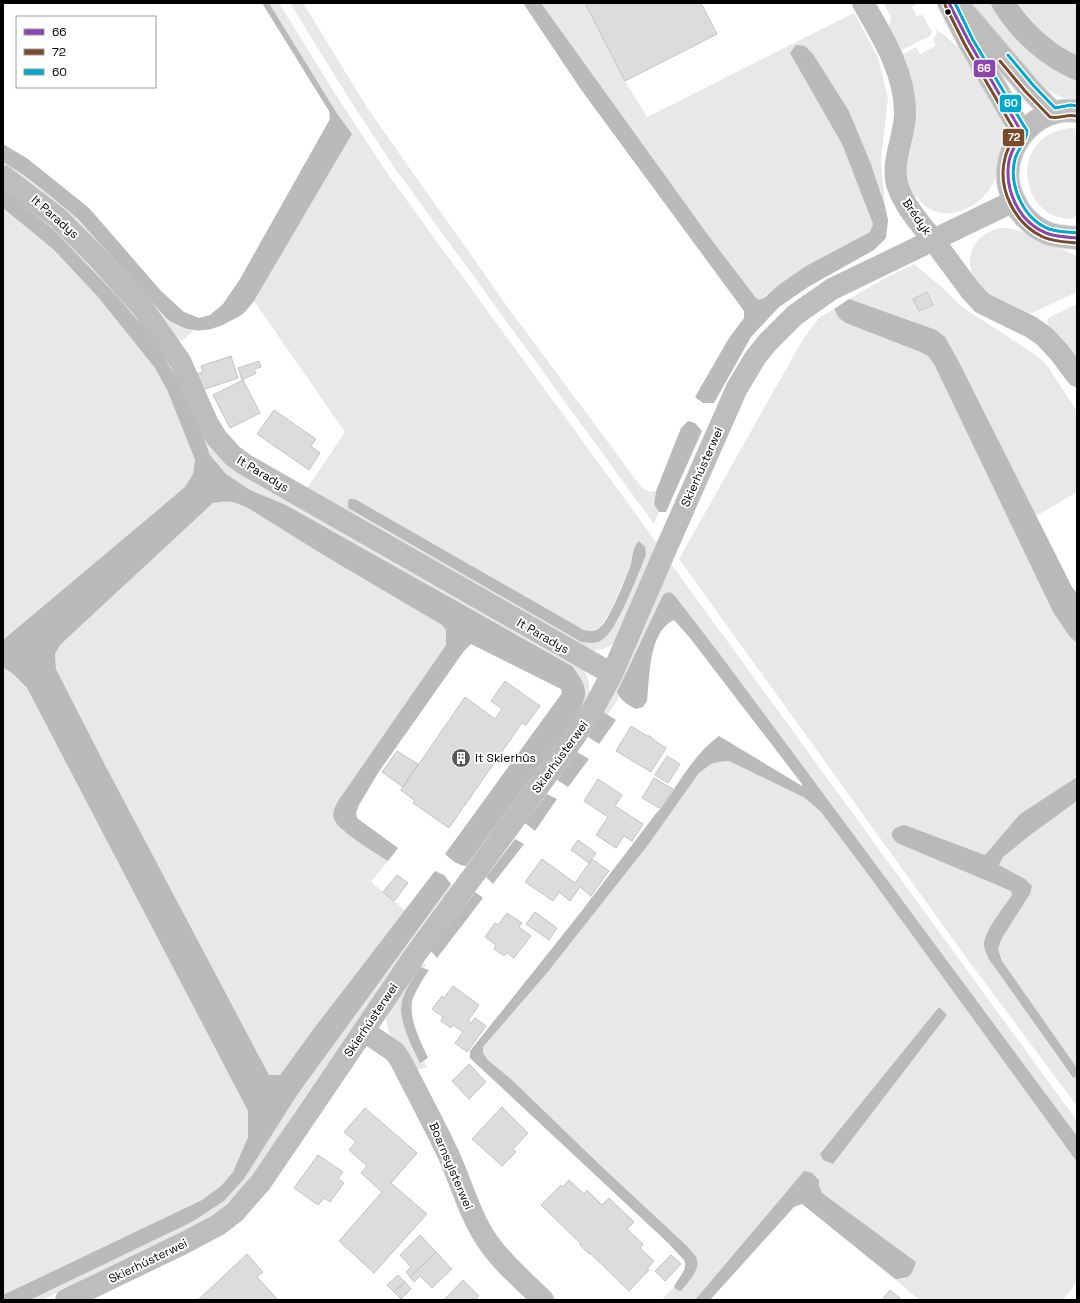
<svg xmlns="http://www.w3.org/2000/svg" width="1080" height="1303" viewBox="0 0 1080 1303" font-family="'Space Grotesk',sans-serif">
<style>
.green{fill:#e8e8e8;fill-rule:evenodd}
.water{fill:#bababa}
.building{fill:#dcdcdc;stroke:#c4c4c4}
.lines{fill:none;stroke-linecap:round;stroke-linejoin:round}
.major-casing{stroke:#dbdbdb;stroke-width:24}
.minor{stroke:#bdbdbd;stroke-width:22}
.major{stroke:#bdbdbd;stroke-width:22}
.bus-1-casing{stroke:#fff;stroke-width:6}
.bus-2-casing{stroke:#fff;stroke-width:6}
.bus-3-casing{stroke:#fff;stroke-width:6}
.bus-1{stroke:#8e44ad;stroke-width:3}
.bus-2{stroke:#7a4b2a;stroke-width:3}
.bus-3{stroke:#00a9ce;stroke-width:3}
.bus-dot{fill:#000;stroke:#fff;stroke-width:1.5}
.labels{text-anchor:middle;stroke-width:4;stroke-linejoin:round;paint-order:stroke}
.street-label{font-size:12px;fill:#000;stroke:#fff}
.poi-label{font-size:12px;fill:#000;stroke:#fff;text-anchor:start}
.line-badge{stroke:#fff;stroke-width:1.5}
.badge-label{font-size:11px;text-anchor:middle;font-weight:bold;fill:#fff}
</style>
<rect width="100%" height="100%" fill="#fff"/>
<path class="green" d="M 269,3 L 279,3 L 336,95 L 389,176 L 659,546 L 616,641 C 608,648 602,650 592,651 L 306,490 L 345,432 L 254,301 L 352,134 L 336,112 ZM 355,499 L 584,630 L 592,631 L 600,627 L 611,610 L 630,566 L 635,544 L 623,608 L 602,641 L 591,643 L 581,642 L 348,508 Z
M 290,3 L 303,3 L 368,109 L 509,309 L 642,488 L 650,492 L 656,491 L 654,504 L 659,512 L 654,524 L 394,167 L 348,97 Z
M 541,3 L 585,3 L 625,81 L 647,117 L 854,13 L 878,57 L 888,98 L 881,160 L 885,206 L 871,164 L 849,111 L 813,54 L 805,46 L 826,114 L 842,144 L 873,224 L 870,232 L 806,266 L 759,300 L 756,298 L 708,235 Z
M 883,3 L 919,3 L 912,7 L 917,17 L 922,14 L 932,32 L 930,36 L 900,51 L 888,29 L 891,17 Z
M 970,3 L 990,3 C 1008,37 1041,67 1077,81 L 1077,99 L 1061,97 L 1053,93 L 1038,82 Z
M 1017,3 L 1077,3 L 1077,55 C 1055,46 1030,23 1017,3 Z
M 935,29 L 940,33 L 941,32 L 970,58 L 1002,118 L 1004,132 L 1004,140 L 995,179 C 982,210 938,229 916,196 L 915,197 L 906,180 L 902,55 L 916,47 L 920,54 L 936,46 L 933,39 L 937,33 Z
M 1070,128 L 1077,129 L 1077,218 C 1025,227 1006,147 1058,131 C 1062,129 1066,129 1070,128 Z
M 3,162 L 25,176 L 53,198 L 78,219 L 167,319 L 177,326 L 193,331 L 182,341 L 171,337 L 3,169 Z
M 7,191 L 22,195 L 149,325 L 207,433 L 582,667 C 590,680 590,685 588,700 L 468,868 L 466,866 L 572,723 L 572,666 L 286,505 L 250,490 L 226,474 L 210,455 L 201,431 L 117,296 L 54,230 Z
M 3,208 L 54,250 L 98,297 L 155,368 L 168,392 L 195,460 L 193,474 L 185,487 L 3,640 Z
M 1001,228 C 1019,227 1032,238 1048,245 C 1058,249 1068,250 1077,257 L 1077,292 L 1032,313 L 1027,314 C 1017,310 1005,306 995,301 C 992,299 989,295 987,292 C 973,279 964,264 974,246 C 979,236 990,230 1001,228 Z
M 914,264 L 943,288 L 962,307 L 1036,355 L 1046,364 L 1077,411 L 1077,492 L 1036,516 L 959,362 L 875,310 L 849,299 L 889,276 Z
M 1077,304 L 1077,361 L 1052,332 L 1047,322 L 1048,318 L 1052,316 Z
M 834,309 L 835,312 L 928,356 L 934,364 L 1053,612 L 1070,636 L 1077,643 L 1077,777 L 1020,814 L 985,855 L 905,825 L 898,843 L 1011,891 L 1012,895 C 1004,907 983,932 984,946 C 984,950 987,954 988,958 L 1072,1078 L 1077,1077 L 1077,1106 L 960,949 L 679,559 L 803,339 L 820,317 Z
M 226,500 L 237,502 L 248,508 L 325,556 L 442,625 L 446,630 L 446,645 L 338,801 L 342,830 L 388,861 L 371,882 L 405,910 L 315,1027 L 280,1075 L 269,1075 L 104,763 L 56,669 L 55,654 L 60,645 L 213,503 Z
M 671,564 L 1077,1121 L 1077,1136 L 722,657 L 675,596 L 670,592 L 661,599 L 617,692 L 619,697 L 608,715 L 603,712 L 588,737 L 586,734 Z
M 3,667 L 13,674 L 27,688 L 248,1111 L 248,1137 L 233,1172 L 221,1186 L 202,1200 L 3,1295 Z
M 729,761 L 805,798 L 821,812 L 870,877 L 1077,1162 L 1077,1281 L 1063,1300 L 919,1300 L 895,1279 L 906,1279 L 851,1215 L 822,1193 L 819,1185 L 804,1171 L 695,1300 L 661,1300 L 674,1287 L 677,1290 L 695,1273 L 687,1246 L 599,1164 L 511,1079 L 488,1060 L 483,1053 L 483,1047 L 547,973 L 648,845 L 699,773 L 711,764 L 718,762 ZM 946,1015 L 833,1164 L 830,1164 Z
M 1077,801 L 1077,1068 L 1004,964 L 998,949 L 1002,938 L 1030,894 L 999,865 L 1002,857 L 1029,836 Z
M 451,884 L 453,888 C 403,956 354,1025 306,1095 C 279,1134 255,1182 217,1212 C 196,1229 170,1240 146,1251 C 111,1267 77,1284 42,1300 L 30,1300 L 192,1222 L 224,1201 L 244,1179 L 297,1095 Z
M 420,961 L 426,965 L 424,969 L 420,968 C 412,980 401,994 401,1010 C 401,1025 413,1049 420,1062 L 424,1061 L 427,1067 L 416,1070 L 389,1033 L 386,1020 L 387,1011 Z"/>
<path class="water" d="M 262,3 L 269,3 L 336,112 L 352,134 L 254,301 C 250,305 247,310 244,313 C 240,316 235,319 230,321 C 207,334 189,334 167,319 L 78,219 L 53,198 L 25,176 L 3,162 L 3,144 L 28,159 L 89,208 L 161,291 L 184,312 L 199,318 L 210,315 L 223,304 L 240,279 L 330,119 L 329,111 Z
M 523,3 L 541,3 L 708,235 L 756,298 L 759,300 L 765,297 L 780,284 L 806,266 L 870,232 L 873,224 L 842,144 L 790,53 L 796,45 L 805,46 L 813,54 L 849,111 L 871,164 L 885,206 L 888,220 L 886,238 L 874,250 L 808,287 L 779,307 L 751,337 L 714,403 L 703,403 L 695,397 L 729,338 L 744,318 L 744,311 L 582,91 Z
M 990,3 L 1017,3 C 1030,23 1055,46 1077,55 L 1077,81 C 1041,67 1008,37 990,3 Z
M 3,188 L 54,230 L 117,296 L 149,334 L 165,358 L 179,384 L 201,431 L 210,455 L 226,474 L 250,490 L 286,505 L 572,666 C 592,692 587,697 572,723 L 466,866 C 457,865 452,860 445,854 L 562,693 L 561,689 L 471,644 L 464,651 L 378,773 L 359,805 L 356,813 L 357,818 L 398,848 L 388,861 C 376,853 338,831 334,819 C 332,812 335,807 338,801 L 446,645 L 446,630 L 442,625 L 325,556 L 248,508 C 234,501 229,500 213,503 L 60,645 L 55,654 L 56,669 L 104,763 L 269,1075 L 280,1075 L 315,1027 L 435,871 L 444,875 L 451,884 L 297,1095 L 244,1179 L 224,1201 L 192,1222 L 30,1300 L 3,1300 L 3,1295 L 202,1200 L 221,1186 L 233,1172 L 248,1137 L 248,1111 L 27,688 L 13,674 L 3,667 L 3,640 L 185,487 L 193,474 L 195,460 L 168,392 L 155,368 L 98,297 L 54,250 L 3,208 Z
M 849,299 L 936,330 L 945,337 L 959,362 L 1072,587 L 1077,593 L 1077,643 L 1070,637 L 1053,612 L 934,364 L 928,356 L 918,351 L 846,323 L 839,318 L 834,309 Z
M 688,421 L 695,423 L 702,431 L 666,512 L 659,512 L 654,504 L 656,491 L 681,428 Z
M 349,499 L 355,499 L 584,630 C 590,631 594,632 599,628 C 609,622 625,579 630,567 C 633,558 632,547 639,541 L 645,547 L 646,555 C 638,574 617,631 602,640 C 596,644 588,643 581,642 L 348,508 L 348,502 Z
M 670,592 L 675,596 L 722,657 L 1077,1136 L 1077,1162 L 870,877 L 821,812 L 805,798 L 729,761 L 718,762 L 711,764 L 699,773 L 648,845 L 547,973 L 483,1047 L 483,1053 L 488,1060 L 511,1079 L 599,1164 L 687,1246 C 690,1250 696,1255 697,1260 C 700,1271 687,1283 681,1291 L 677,1290 L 674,1287 C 677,1279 689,1269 684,1260 L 667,1242 L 470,1058 L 470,1051 L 577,917 L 658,811 L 661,809 C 678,784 694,754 719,736 L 802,786 L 802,784 L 690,638 L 674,620 C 648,632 650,677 647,701 L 643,707 L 636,709 C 628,705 621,701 617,692 L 661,599 L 664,594 Z
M 603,712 L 616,720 L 599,744 L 588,737 Z
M 577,752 L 589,759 L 568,787 L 557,780 Z
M 1077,777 L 1077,801 L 1029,836 L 1003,857 L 999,865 L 1025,879 L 1032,886 L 1030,894 L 1002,938 L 998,949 L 1002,961 L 1077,1068 L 1077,1077 L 1073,1078 L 988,958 C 987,954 984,950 984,946 C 983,932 1004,907 1012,895 L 1011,891 L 897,843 C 886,833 894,827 905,825 L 985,855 L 1020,814 Z
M 547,794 L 557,799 L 535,831 L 525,823 Z
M 515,839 L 524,844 L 493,884 L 486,877 Z
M 475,892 L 483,898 L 437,958 L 431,951 Z
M 420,967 L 429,970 C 423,979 417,988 413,998 C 407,1016 421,1042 428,1058 L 420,1063 C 413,1049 401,1025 401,1010 C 401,994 412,980 420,967 Z
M 939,1007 L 947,1015 L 944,1019 L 833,1164 L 823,1160 L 820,1154 Z
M 804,1171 L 812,1173 L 819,1180 L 819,1185 L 822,1193 L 916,1262 C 911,1276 911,1278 895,1279 L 802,1204 L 794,1207 L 710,1300 L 695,1300 Z"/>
<path class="building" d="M 585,3 L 701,3 L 717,34 L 625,81 Z
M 927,292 L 933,305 L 919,311 L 913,299 Z
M 231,356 L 238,378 L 202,390 L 196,374 L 203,372 L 201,366 Z
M 259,361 L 261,367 L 254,369 L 256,373 L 242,380 L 238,368 Z
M 243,380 L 260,413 L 230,428 L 213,395 Z
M 274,410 L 316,439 L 311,446 L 320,453 L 309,470 L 257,434 Z
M 505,681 L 540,706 L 526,725 L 522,723 L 449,828 L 413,803 L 415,801 L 401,790 L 465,697 L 495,719 L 502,709 L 491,701 Z
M 631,726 L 647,736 L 650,736 L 654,740 L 666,748 L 651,772 L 616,751 Z
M 397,751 L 418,764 L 403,787 L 382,772 Z
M 667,756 L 680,764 L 668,783 L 655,775 Z
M 654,778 L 673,789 L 661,809 L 642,798 Z
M 598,779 L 622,795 L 615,806 L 643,824 L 632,841 L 624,836 L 616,848 L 596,835 L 608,817 L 584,801 Z
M 578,840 L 596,853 L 589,863 L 571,850 Z
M 542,859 L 575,883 L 592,859 L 609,871 L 591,896 L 580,887 L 570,901 L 559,892 L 553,901 L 525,882 Z
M 397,875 L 408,883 L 394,901 L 383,892 Z
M 535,912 L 557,928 L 549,940 L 526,924 Z
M 507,913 L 522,923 L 519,927 L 531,936 L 514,958 L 507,953 L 504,956 L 494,949 L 496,945 L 485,937 L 495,923 L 498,925 Z
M 453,986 L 479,1005 L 468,1021 L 471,1023 L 475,1018 L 486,1026 L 467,1052 L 455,1043 L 463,1032 L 453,1025 L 451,1028 L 441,1021 L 443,1017 L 432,1009 L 442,996 L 444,998 Z
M 469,1064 L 486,1082 L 469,1099 L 452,1081 Z
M 502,1107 L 528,1133 L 513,1149 L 516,1152 L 502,1166 L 472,1139 Z
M 365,1108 L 417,1153 L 391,1183 L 427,1214 L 374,1273 L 339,1241 L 382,1192 L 361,1173 L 367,1166 L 349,1150 L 356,1142 L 344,1132 Z
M 318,1155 L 343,1172 L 338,1178 L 344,1183 L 330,1202 L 324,1198 L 318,1205 L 294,1188 Z
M 569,1180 L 584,1194 L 587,1190 L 602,1205 L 609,1198 L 634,1222 L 627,1229 L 643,1244 L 640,1248 L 654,1261 L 647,1269 L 649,1270 L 629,1291 L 590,1253 L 589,1254 L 580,1245 L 581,1244 L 541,1205 L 561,1185 L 563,1187 Z
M 420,1235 L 436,1252 L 410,1277 L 406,1272 L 411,1267 L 400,1255 Z
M 436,1252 L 452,1269 L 432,1288 L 420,1276 L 414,1282 L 410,1277 Z
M 247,1254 L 263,1272 L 257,1277 L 278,1300 L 198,1300 Z
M 671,1255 L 681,1264 L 665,1281 L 655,1271 Z
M 398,1275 L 405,1282 L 394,1292 L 387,1285 Z
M 463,1280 L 479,1296 L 475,1300 L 444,1300 Z
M 405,1282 L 411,1289 L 401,1299 L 394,1292 Z
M 890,1290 L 902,1300 L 882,1300 Z"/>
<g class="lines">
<defs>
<path id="major" d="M 949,3 L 969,42 L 1022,133
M 960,7 L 1029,88 L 1053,113
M 1077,111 C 1037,106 1004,143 1008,181 C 1009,191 1014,201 1019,210 C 1026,219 1036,229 1047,233 C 1057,237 1067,237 1077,238"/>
</defs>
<use href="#major" class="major-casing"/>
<path class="minor" d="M 863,3 C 883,37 906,75 905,115 C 904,139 890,164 898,187 C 905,207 920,223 933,240 C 946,257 958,274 971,291 L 982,303 L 1031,327 L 1044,336 L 1059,352 L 1077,376
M 3,176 L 58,218 L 96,256 L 142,307 L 180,361 L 208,424 L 216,437 L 233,456 L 244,464 L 612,674
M 364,1031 L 395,1052 L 401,1061 C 417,1093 434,1124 449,1156 C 462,1185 470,1216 488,1242 C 503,1264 525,1282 543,1300
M 66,1300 L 184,1243 L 218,1225 L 235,1212 L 261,1182 L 415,955 L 574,738 L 593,709 L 612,674 L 666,549 L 737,388 L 755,358 L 767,343 L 795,315 L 832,289 L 1014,201"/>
<use href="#major" class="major"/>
<defs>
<path id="bus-1" d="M 949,3 L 969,42 L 1022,133
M 1022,133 C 1017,142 1011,151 1009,161 C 1004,190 1019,222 1046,233 C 1056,237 1067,237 1077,238"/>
<path id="bus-2" d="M 945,5 L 965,45 L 1016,133 C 1012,141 1007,149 1005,158 C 997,189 1015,224 1043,237 C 1054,242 1066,242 1077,243
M 1000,61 L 1025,91 L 1050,117 C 1059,119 1067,114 1076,116"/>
<path id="bus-3" d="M 955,3 L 973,40 L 1027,131 C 1027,141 1017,150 1015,159 C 1008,186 1024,219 1049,229 C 1058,232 1068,232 1077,233
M 1008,55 L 1033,85 L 1055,108 L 1071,105 L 1077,106"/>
</defs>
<use href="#bus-1" class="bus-1-casing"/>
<use href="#bus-2" class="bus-2-casing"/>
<use href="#bus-3" class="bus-3-casing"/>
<use href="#bus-1" class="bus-1"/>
<use href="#bus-2" class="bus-2"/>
<use href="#bus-3" class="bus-3"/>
</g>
<defs>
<symbol id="building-disc" viewBox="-11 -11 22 22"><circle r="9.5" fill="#595959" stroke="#fff"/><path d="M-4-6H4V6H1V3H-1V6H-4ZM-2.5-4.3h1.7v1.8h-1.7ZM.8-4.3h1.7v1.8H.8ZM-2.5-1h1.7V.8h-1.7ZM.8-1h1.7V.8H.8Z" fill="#fff"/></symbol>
</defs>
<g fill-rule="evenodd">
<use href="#building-disc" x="450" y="747" width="22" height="22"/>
</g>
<circle class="bus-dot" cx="948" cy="12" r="3.5"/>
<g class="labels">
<g class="street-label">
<text transform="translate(55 217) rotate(41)" y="4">It Paradys</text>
<text transform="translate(917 217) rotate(55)" y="4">Brédyk</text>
<text transform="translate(702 467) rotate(-66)" y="4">Skierhústerwei</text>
<text transform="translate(263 474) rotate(31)" y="4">It Paradys</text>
<text transform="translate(543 636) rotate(30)" y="4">It Paradys</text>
<text transform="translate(560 757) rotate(-54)" y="4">Skierhústerwei</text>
<text transform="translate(371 1020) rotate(-56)" y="4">Skierhústerwei</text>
<text transform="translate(451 1166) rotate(67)" y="4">Boarnsylsterwei</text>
<text transform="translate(148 1261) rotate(-26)" y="4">Skierhústerwei</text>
</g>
<g class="poi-label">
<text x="475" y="762">It Skierhûs</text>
</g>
</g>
<g class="line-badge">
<rect x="973" y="59" width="23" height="19" rx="4" fill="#8e44ad"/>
<rect x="999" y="94" width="23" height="19" rx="4" fill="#00a9ce"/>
<rect x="1002" y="128" width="23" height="19" rx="4" fill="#7a4b2a"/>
</g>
<g class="badge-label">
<text x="984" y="72">66</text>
<text x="1011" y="107">60</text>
<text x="1014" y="141">72</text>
</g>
<rect width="1080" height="1303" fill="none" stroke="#000000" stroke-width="8"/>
<rect x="16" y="16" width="140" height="72" fill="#ffffff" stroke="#999999"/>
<rect x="24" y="29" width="20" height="6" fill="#8e44ad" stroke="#999999"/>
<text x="52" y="36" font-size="12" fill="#000000">66</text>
<rect x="24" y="49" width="20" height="6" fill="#7a4b2a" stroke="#999999"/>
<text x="52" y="56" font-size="12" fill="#000000">72</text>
<rect x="24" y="69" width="20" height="6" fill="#00a9ce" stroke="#999999"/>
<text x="52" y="76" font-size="12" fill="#000000">60</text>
</svg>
